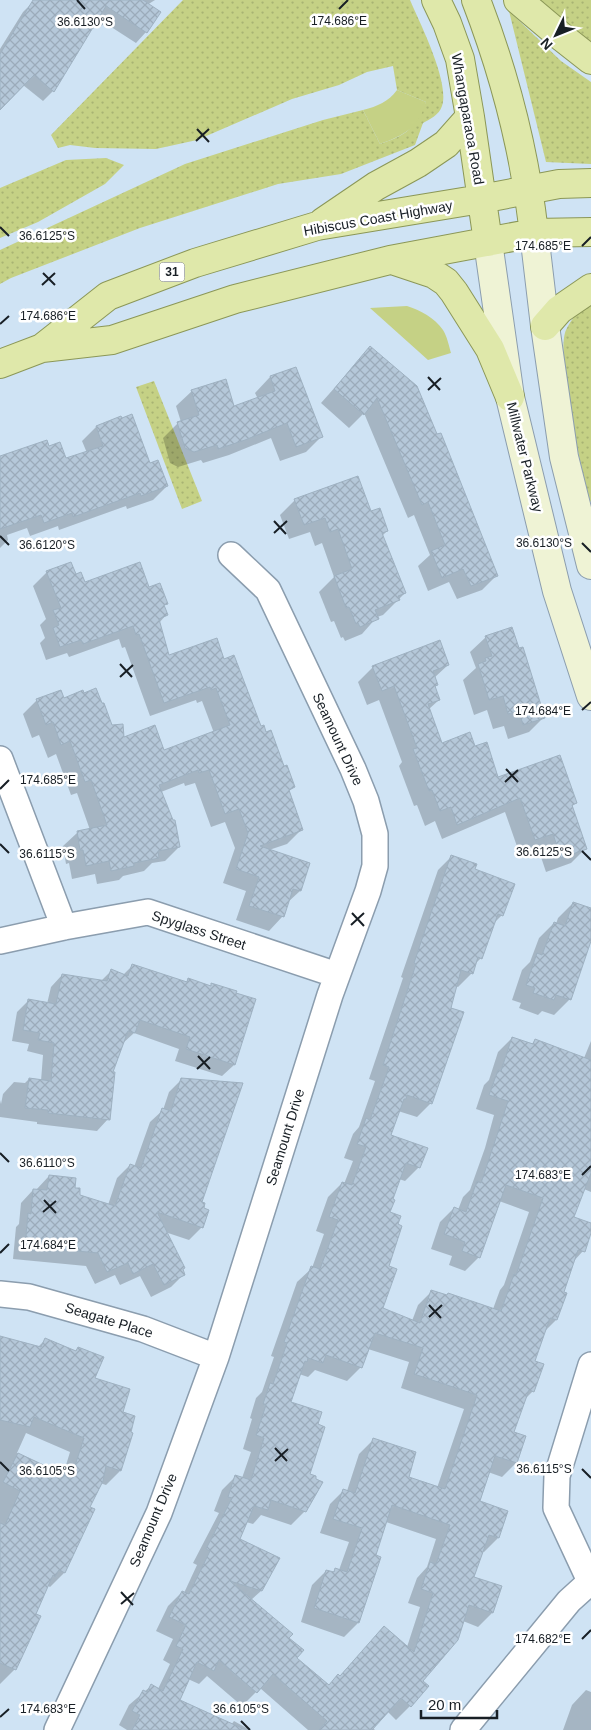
<svg xmlns="http://www.w3.org/2000/svg" width="591" height="1730" viewBox="0 0 591 1730" font-family="Helvetica,sans-serif">
<style>
.grass{fill:url(#grass-dots)}
.garden{fill:#c5d185}
.shadow{fill:#0003;fill-rule:evenodd}
.building{fill:url(#building-cross-hatch);stroke:#9eb1c1;fill-rule:evenodd}
.lines{fill:none;stroke-linecap:round;stroke-linejoin:round}
.street-casing{stroke:#8b9dae;stroke-width:28}
.secondary-casing{stroke:#8b9dae;stroke-width:30}
.primary-casing{stroke:#8b9757;stroke-width:30}
.street{stroke:#fff;stroke-width:25}
.secondary{stroke:#eff3d5;stroke-width:28}
.primary{stroke:#dfe8aa;stroke-width:28}
.ticks{fill:none;stroke:#181f25;stroke-width:2}
.labels{text-anchor:middle;stroke-width:5;stroke-linejoin:round;paint-order:stroke}
.shield{fill:#fff;stroke:#5d6266;stroke-width:1}
.shield-label{font-size:12px;font-weight:bold;fill:#181f25}
.street-label{font-size:14px;fill:#181f25;stroke:#fff}
.ticks-label{font-size:12px;text-anchor:middle;fill:#181f25;stroke:#fff;stroke-width:5;stroke-linejoin:round;paint-order:stroke}
</style>
<defs>
<pattern id="grass-dots" width="8" height="8" patternUnits="userSpaceOnUse" patternTransform="scale(1.25)"><rect width="8" height="8" fill="#c5d185"/><path d="M2 2h.1M6 6h.1" fill="none" stroke="#a8b373" stroke-width="1.8" stroke-linecap="round"/></pattern>
<pattern id="building-cross-hatch" width="8" height="8" patternUnits="userSpaceOnUse" patternTransform="scale(1.25)"><rect width="8" height="8" fill="#b5c8d9"/><path d="M0 0l8 8M0 8l8-8" fill="none" stroke="#9babba"/></pattern>
</defs>
<rect width="100%" height="100%" fill="#cfe3f4"/>
<path class="grass" d="M 183,0 L 410,0 C 420,23 450,83 442,106 C 439,115 430,119 423,123 L 415,145 L 341,174 L 278,184 L 140,228 L 11,278 L 0,284 L 0,250 L 185,164 L 323,120 L 363,110 L 380,144 C 411,133 411,130 426,102 L 397,90 L 393,66 L 367,72 L 339,85 L 292,99 L 197,140 L 156,149 L 95,148 L 70,145 L 58,148 L 51,135 Z
M 532,0 L 591,0 L 591,48 Z
M 509,11 L 561,61 L 591,82 L 591,164 L 546,162 Z
M 106,158 L 124,165 L 105,184 L 38,222 L 0,238 L 0,188 L 66,160 Z
M 591,303 L 591,503 C 582,475 555,354 566,330 C 571,319 580,309 591,303 Z
M 154,381 L 202,501 L 182,509 L 136,387 Z"/>
<path class="garden" d="M 397,90 L 426,102 C 418,128 405,135 380,144 L 363,110 C 378,106 388,102 397,90 Z
M 407,306 C 420,310 435,318 443,330 C 447,336 449,346 451,353 L 428,360 L 370,308 Z"/>
<path class="shadow" d="M 64,0 L 155,0 L 147,5 L 146,32 L 136,43 L 105,23 L 99,28 L 96,26 L 93,29 L 91,28 L 53,91 L 43,101 L 23,85 L 0,108 L 0,49 L 23,12 L 33,2 Z
M 370,348 L 496,576 L 482,590 L 457,599 L 449,582 L 428,591 L 418,566 L 430,555 L 414,515 L 408,518 L 364,413 L 349,428 L 321,403 Z
M 296,368 L 322,436 L 306,452 L 280,461 L 271,438 L 229,455 L 203,463 L 201,460 L 178,467 L 170,463 L 163,438 L 178,423 L 181,422 L 176,406 L 192,391 L 233,407 L 258,399 L 255,393 L 270,377 Z
M 96,427 L 149,465 L 167,486 L 153,500 L 127,509 L 126,506 L 59,530 L 58,526 L 30,536 L 27,528 L 7,535 L 8,540 L 0,548 L 0,465 L 48,447 L 65,460 L 87,453 L 82,441 Z
M 295,500 L 370,512 L 387,531 L 382,536 L 405,593 L 383,615 L 377,617 L 362,634 L 345,641 L 343,637 L 341,638 L 334,621 L 331,622 L 319,592 L 334,577 L 322,543 L 315,546 L 310,532 L 289,539 L 280,515 Z
M 47,572 L 75,576 L 84,584 L 149,589 L 166,603 L 163,607 L 166,615 L 159,623 L 168,657 L 224,660 L 294,787 L 288,792 L 301,830 L 287,844 L 269,850 L 300,891 L 287,903 L 282,917 L 269,931 L 236,920 L 246,891 L 223,883 L 235,848 L 225,822 L 211,827 L 195,783 L 185,786 L 184,783 L 161,792 L 179,847 L 165,861 L 152,863 L 144,871 L 123,876 L 119,880 L 97,884 L 95,874 L 72,879 L 69,863 L 66,864 L 63,846 L 77,833 L 90,830 L 77,793 L 71,795 L 56,754 L 48,758 L 39,735 L 32,738 L 23,714 L 37,700 L 63,699 L 111,726 L 123,739 L 163,751 L 214,733 L 202,701 L 197,703 L 196,700 L 150,716 L 125,647 L 122,648 L 119,639 L 69,657 L 67,653 L 46,660 L 40,643 L 45,638 L 40,625 L 46,619 L 33,586 Z
M 486,637 L 544,717 L 529,732 L 508,739 L 504,726 L 493,729 L 487,710 L 474,715 L 463,680 L 476,668 L 470,652 Z
M 448,665 L 434,678 L 437,685 L 434,688 L 439,700 L 429,709 L 441,744 L 475,747 L 498,779 L 576,803 L 571,807 L 586,848 L 571,863 L 546,872 L 538,848 L 520,855 L 505,812 L 442,839 L 435,821 L 425,826 L 417,805 L 414,806 L 399,766 L 402,762 L 379,700 L 367,705 L 358,682 L 373,667 Z
M 452,856 L 473,870 L 502,915 L 493,924 L 481,958 L 475,964 L 472,973 L 458,987 L 455,986 L 431,1103 L 417,1117 L 398,1111 L 390,1136 L 419,1167 L 405,1181 L 399,1179 L 389,1212 L 387,1267 L 382,1309 L 412,1321 L 418,1305 L 432,1291 L 493,1309 L 500,1290 L 504,1285 L 529,1212 L 499,1201 L 479,1257 L 465,1271 L 449,1265 L 452,1256 L 431,1249 L 440,1222 L 454,1208 L 458,1210 L 463,1197 L 470,1190 L 485,1148 L 494,1115 L 476,1109 L 484,1085 L 489,1080 L 498,1052 L 512,1038 L 531,1045 L 535,1040 L 584,1058 L 591,1041 L 591,1192 L 584,1189 L 573,1218 L 591,1224 L 591,1229 L 583,1251 L 573,1262 L 562,1293 L 565,1293 L 556,1320 L 544,1332 L 533,1362 L 533,1391 L 524,1400 L 513,1432 L 525,1437 L 516,1463 L 502,1477 L 488,1472 L 478,1502 L 498,1538 L 484,1552 L 482,1551 L 473,1578 L 492,1613 L 478,1627 L 463,1621 L 421,1681 L 410,1706 L 396,1720 L 387,1711 L 372,1727 L 375,1730 L 308,1730 L 260,1688 L 242,1706 L 207,1676 L 199,1684 L 188,1679 L 179,1700 L 231,1725 L 234,1721 L 250,1730 L 127,1730 L 119,1725 L 129,1705 L 151,1686 L 158,1689 L 170,1664 L 163,1660 L 173,1639 L 156,1631 L 168,1606 L 182,1592 L 184,1593 L 197,1565 L 193,1563 L 219,1513 L 214,1511 L 222,1490 L 236,1476 L 242,1478 L 251,1452 L 243,1449 L 252,1419 L 250,1418 L 256,1398 L 262,1392 L 274,1357 L 271,1356 L 297,1282 L 312,1268 L 324,1234 L 316,1231 L 328,1197 L 342,1183 L 344,1184 L 353,1161 L 344,1158 L 353,1134 L 359,1127 L 375,1081 L 369,1079 L 403,978 L 401,977 L 438,870 ZM 368,1349 L 409,1362 L 401,1388 L 464,1409 L 437,1488 L 407,1477 L 373,1440 L 359,1454 L 347,1491 L 344,1490 L 330,1504 L 320,1533 L 349,1542 L 339,1570 L 336,1569 L 332,1573 L 326,1571 L 312,1585 L 301,1622 L 344,1637 L 358,1623 L 375,1556 L 386,1522 L 436,1539 L 427,1567 L 417,1578 L 408,1603 L 420,1607 L 407,1647 L 384,1627 L 339,1677 L 328,1686 L 295,1658 L 288,1638 L 251,1600 L 261,1591 L 239,1539 L 246,1522 L 253,1524 L 261,1515 L 291,1525 L 305,1511 L 314,1480 L 308,1475 L 290,1403 L 299,1374 L 308,1377 L 315,1370 L 347,1381 L 361,1367 Z
M 573,903 L 591,909 L 591,938 L 569,1000 L 554,1015 L 542,1011 L 538,1015 L 519,1008 L 521,1003 L 512,1000 L 522,970 L 530,962 L 539,938 L 554,923 L 556,924 L 558,918 Z
M 133,965 L 185,983 L 188,980 L 210,986 L 212,984 L 234,1065 L 222,1076 L 175,1061 L 179,1049 L 134,1033 L 122,1044 L 112,1073 L 108,1119 L 97,1131 L 37,1124 L 37,1122 L 0,1117 L 0,1100 L 1,1104 L 3,1094 L 14,1082 L 25,1083 L 29,1079 L 41,1081 L 43,1055 L 27,1051 L 29,1044 L 12,1041 L 17,1012 L 29,1000 L 47,1004 L 51,987 L 62,975 L 101,981 L 111,971 L 123,975 Z
M 182,1079 L 201,1203 L 202,1227 L 189,1240 L 165,1232 L 184,1274 L 171,1287 L 151,1297 L 140,1276 L 120,1285 L 115,1275 L 95,1284 L 86,1266 L 13,1259 L 16,1227 L 19,1224 L 21,1203 L 33,1190 L 36,1190 L 49,1176 L 74,1189 L 78,1196 L 108,1205 L 117,1178 L 130,1165 L 134,1167 L 150,1122 L 163,1110 L 169,1092 Z
M 0,1338 L 38,1347 L 46,1339 L 75,1351 L 78,1348 L 93,1379 L 121,1413 L 129,1433 L 131,1434 L 120,1471 L 106,1485 L 100,1483 L 88,1507 L 64,1573 L 50,1587 L 47,1585 L 34,1614 L 29,1640 L 15,1669 L 0,1684 ZM 26,1433 L 70,1452 L 63,1475 L 17,1453 Z
M 586,1690 L 591,1692 L 591,1730 L 563,1730 L 572,1705 Z"/>
<path class="building" d="M 33,0 L 143,0 L 161,12 L 147,33 L 106,6 L 54,92 L 34,75 L 0,110 L 0,54 Z
M 370,346 L 417,386 L 437,434 L 441,433 L 498,576 L 471,586 L 463,569 L 442,578 L 431,551 L 445,545 L 428,502 L 422,505 L 377,398 L 364,415 L 334,389 Z
M 296,367 L 323,437 L 296,447 L 287,423 L 245,440 L 218,449 L 217,445 L 194,452 L 185,448 L 177,422 L 199,415 L 191,390 L 226,379 L 234,406 L 275,391 L 270,376 Z
M 132,414 L 150,463 L 158,460 L 168,486 L 141,496 L 140,493 L 73,517 L 72,513 L 44,523 L 41,515 L 0,529 L 0,456 L 47,440 L 49,446 L 60,442 L 66,458 L 103,446 L 96,426 L 121,416 L 122,418 Z
M 358,476 L 371,511 L 380,508 L 388,531 L 382,533 L 406,593 L 398,596 L 400,600 L 375,610 L 379,619 L 360,627 L 358,623 L 356,624 L 349,607 L 346,608 L 334,576 L 352,569 L 338,529 L 330,532 L 325,518 L 304,525 L 294,499 Z
M 71,562 L 76,574 L 81,572 L 85,582 L 140,562 L 149,587 L 160,583 L 168,604 L 164,605 L 168,615 L 159,619 L 169,655 L 217,638 L 224,659 L 234,655 L 261,726 L 264,725 L 266,732 L 271,730 L 284,766 L 287,765 L 295,787 L 289,790 L 303,830 L 260,846 L 310,863 L 301,891 L 293,889 L 284,917 L 249,906 L 259,877 L 236,869 L 248,833 L 239,809 L 225,814 L 209,770 L 199,773 L 198,770 L 159,785 L 173,820 L 175,820 L 180,847 L 158,851 L 159,858 L 134,863 L 134,866 L 111,871 L 109,861 L 86,866 L 83,850 L 80,850 L 77,831 L 107,825 L 91,780 L 85,782 L 70,741 L 61,745 L 53,722 L 46,725 L 36,699 L 61,690 L 64,698 L 83,690 L 84,693 L 96,688 L 102,703 L 104,703 L 112,725 L 123,724 L 124,737 L 155,725 L 164,750 L 230,725 L 216,688 L 211,690 L 210,687 L 164,703 L 139,634 L 136,635 L 133,626 L 83,644 L 81,640 L 60,647 L 53,628 L 59,625 L 53,610 L 61,608 L 46,571 Z
M 512,627 L 519,648 L 523,647 L 545,718 L 523,725 L 519,711 L 508,714 L 503,696 L 489,700 L 478,664 L 486,661 L 485,658 L 492,656 L 485,636 Z
M 440,640 L 449,665 L 433,671 L 438,685 L 435,686 L 440,700 L 428,704 L 442,743 L 470,732 L 475,746 L 487,742 L 498,777 L 560,755 L 577,803 L 572,805 L 587,849 L 561,858 L 553,834 L 535,840 L 520,798 L 457,825 L 451,807 L 440,811 L 432,790 L 429,791 L 413,749 L 417,748 L 394,686 L 382,691 L 372,666 Z
M 451,855 L 477,864 L 475,869 L 515,884 L 503,916 L 498,914 L 482,959 L 478,957 L 473,974 L 461,970 L 451,1008 L 464,1012 L 432,1104 L 407,1095 L 406,1099 L 404,1099 L 391,1135 L 428,1148 L 420,1168 L 406,1163 L 393,1199 L 395,1200 L 390,1212 L 401,1216 L 398,1224 L 402,1226 L 389,1266 L 397,1269 L 383,1308 L 420,1323 L 431,1290 L 447,1295 L 448,1293 L 501,1311 L 514,1274 L 516,1275 L 543,1198 L 506,1185 L 480,1258 L 462,1251 L 465,1242 L 444,1234 L 454,1207 L 466,1212 L 477,1181 L 481,1183 L 498,1132 L 508,1101 L 489,1095 L 498,1070 L 501,1071 L 512,1037 L 533,1044 L 535,1039 L 591,1060 L 591,1173 L 574,1217 L 591,1223 L 591,1233 L 585,1252 L 578,1250 L 564,1292 L 567,1293 L 557,1320 L 550,1318 L 535,1361 L 544,1364 L 534,1392 L 529,1390 L 514,1432 L 526,1436 L 517,1463 L 495,1456 L 480,1501 L 508,1511 L 499,1538 L 489,1535 L 474,1577 L 502,1586 L 493,1613 L 469,1605 L 458,1640 L 423,1681 L 429,1686 L 411,1707 L 401,1698 L 372,1730 L 319,1730 L 327,1721 L 273,1674 L 257,1693 L 219,1660 L 214,1671 L 197,1662 L 180,1700 L 246,1730 L 132,1730 L 140,1715 L 132,1711 L 143,1690 L 147,1692 L 151,1684 L 163,1691 L 183,1649 L 176,1646 L 186,1625 L 169,1617 L 182,1591 L 189,1594 L 210,1551 L 206,1549 L 232,1498 L 228,1497 L 235,1475 L 251,1480 L 264,1438 L 256,1435 L 266,1405 L 263,1404 L 270,1383 L 273,1384 L 287,1343 L 284,1342 L 311,1266 L 320,1269 L 338,1220 L 329,1217 L 342,1182 L 352,1185 L 366,1147 L 357,1144 L 366,1118 L 370,1120 L 389,1067 L 383,1065 L 416,964 L 414,963 L 422,939 ZM 375,1333 L 423,1348 L 414,1374 L 477,1395 L 445,1489 L 409,1477 L 416,1452 L 373,1438 L 355,1493 L 343,1489 L 333,1519 L 362,1528 L 347,1572 L 335,1568 L 334,1572 L 326,1570 L 314,1608 L 359,1623 L 381,1557 L 376,1555 L 392,1505 L 450,1525 L 436,1564 L 430,1562 L 421,1589 L 433,1593 L 414,1652 L 384,1626 L 340,1676 L 338,1674 L 329,1685 L 297,1658 L 304,1650 L 289,1638 L 293,1634 L 230,1581 L 262,1591 L 280,1558 L 240,1539 L 254,1506 L 268,1510 L 271,1500 L 306,1512 L 323,1482 L 316,1479 L 316,1476 L 310,1474 L 325,1427 L 318,1424 L 322,1412 L 291,1402 L 305,1361 L 307,1362 L 308,1358 L 323,1363 L 326,1355 L 362,1368 Z
M 573,902 L 591,908 L 591,941 L 571,1000 L 556,995 L 554,1000 L 533,993 L 535,988 L 526,985 L 537,953 L 542,955 L 554,922 L 565,926 Z
M 132,964 L 187,982 L 188,978 L 211,986 L 211,983 L 237,991 L 236,993 L 256,999 L 235,1065 L 186,1049 L 190,1037 L 140,1020 L 135,1033 L 128,1031 L 113,1072 L 115,1072 L 110,1120 L 48,1113 L 48,1110 L 25,1108 L 29,1078 L 51,1081 L 54,1043 L 38,1040 L 40,1033 L 23,1030 L 28,999 L 56,1004 L 62,974 L 107,981 L 111,969 L 128,976 Z
M 181,1078 L 243,1083 L 202,1202 L 205,1203 L 204,1208 L 209,1210 L 203,1228 L 157,1212 L 185,1268 L 183,1269 L 185,1275 L 164,1285 L 153,1264 L 133,1274 L 128,1263 L 107,1272 L 98,1253 L 25,1246 L 28,1213 L 31,1214 L 33,1189 L 47,1190 L 49,1175 L 76,1178 L 75,1188 L 80,1188 L 80,1195 L 115,1206 L 130,1164 L 141,1168 L 162,1108 L 171,1111 Z
M 0,1336 L 41,1347 L 45,1338 L 76,1351 L 78,1347 L 104,1357 L 95,1378 L 130,1389 L 123,1412 L 135,1416 L 131,1432 L 133,1433 L 121,1471 L 106,1466 L 103,1481 L 90,1507 L 95,1509 L 65,1573 L 59,1570 L 55,1577 L 53,1575 L 36,1614 L 41,1616 L 16,1670 L 0,1663 L 0,1523 L 5,1525 L 20,1491 L 3,1482 L 18,1453 L 71,1478 L 84,1438 L 34,1417 L 30,1427 L 0,1420 Z"/>
<g class="lines">
<defs>
<path id="street" d="M 0,759 L 64,927
M 0,941 L 64,927 L 148,912 L 337,975
M 0,1294 L 29,1297 L 143,1329 L 216,1357
M 590,1581 L 556,1508 L 557,1476 L 591,1365
M 57,1730 L 159,1513 L 216,1357 L 330,995 L 368,891 L 375,866 L 375,834 L 366,801 L 353,769 L 268,590 L 231,555
M 463,1730 L 569,1601 L 591,1581"/>
<path id="secondary" d="M 534,233 L 545,326 L 564,457 L 591,565
M 488,242 L 510,397 L 557,591 L 591,696"/>
<path id="primary" d="M 436,0 L 447,23 L 460,59 L 470,117 L 488,242
M 476,0 C 505,75 525,153 534,233
M 518,0 L 563,38 L 591,60
M 323,222 L 376,186 L 418,163 L 446,144 L 470,117
M 392,260 L 434,274 L 446,282 L 454,292 L 490,349 L 510,397
M 545,326 L 559,310 L 591,288
M 42,348 L 108,296 L 195,263 L 317,226 L 481,199 L 559,184 L 591,183
M 0,364 L 42,348 L 112,340 L 235,299 L 390,260 L 534,233 L 591,232"/>
</defs>
<use href="#street" class="street-casing"/>
<use href="#secondary" class="secondary-casing"/>
<use href="#primary" class="primary-casing"/>
<use href="#street" class="street"/>
<use href="#secondary" class="secondary"/>
<use href="#primary" class="primary"/>
</g>
<path class="ticks" d="M 77,0 L 85,9M 339,9 L 348,0M 197,129 L 209,142M 196,141 L 209,129M 0,227 L 9,236M 582,246 L 591,237M 43,273 L 55,285M 42,285 L 55,273M 0,324 L 9,316M 428,377 L 440,390M 428,390 L 441,378M 274,521 L 286,534M 274,533 L 287,521M 0,536 L 9,545M 582,543 L 591,552M 120,664 L 132,677M 120,677 L 133,665M 582,710 L 591,702M 506,769 L 518,782M 505,782 L 518,770M 0,789 L 9,780M 0,844 L 9,853M 582,851 L 591,860M 352,913 L 364,926M 351,925 L 364,913M 198,1056 L 210,1069M 197,1069 L 210,1057M 0,1153 L 9,1162M 582,1175 L 591,1166M 44,1200 L 56,1213M 43,1212 L 56,1201M 0,1253 L 9,1244M 429,1305 L 441,1318M 429,1317 L 442,1305M 275,1448 L 287,1461M 275,1461 L 288,1449M 0,1462 L 9,1471M 582,1469 L 591,1478M 121,1592 L 133,1605M 121,1604 L 134,1593M 582,1639 L 591,1630M 0,1717 L 9,1709M 241,1721 L 250,1730"/>
<g class="labels">
<rect class="shield" x="159.5" y="262.5" width="25" height="19" rx="4"/>
<g class="shield-label">
<text x="172" y="276">31</text>
</g>
<g class="street-label">
<text transform="translate(468 119) rotate(80)" y="5">Whangaparaoa Road</text>
<text transform="translate(378 218) rotate(-10)" y="5">Hibiscus Coast Highway</text>
<text transform="translate(525 457) rotate(76)" y="5">Millwater Parkway</text>
<text transform="translate(338 739) rotate(65)" y="5">Seamount Drive</text>
<text transform="translate(199 930) rotate(18)" y="5">Spyglass Street</text>
<text transform="translate(285 1137) rotate(-73)" y="5">Seamount Drive</text>
<text transform="translate(109 1320) rotate(17)" y="5">Seagate Place</text>
<text transform="translate(153 1520) rotate(-67)" y="5">Seamount Drive</text>
</g>
</g>
<g class="ticks-label">
<text x="339" y="25">174.686°E</text>
<text x="85" y="26">36.6130°S</text>
<text x="47" y="240">36.6125°S</text>
<text x="543" y="250">174.685°E</text>
<text x="48" y="320">174.686°E</text>
<text x="544" y="547">36.6130°S</text>
<text x="47" y="549">36.6120°S</text>
<text x="543" y="715">174.684°E</text>
<text x="48" y="784">174.685°E</text>
<text x="544" y="856">36.6125°S</text>
<text x="47" y="858">36.6115°S</text>
<text x="47" y="1167">36.6110°S</text>
<text x="543" y="1179">174.683°E</text>
<text x="48" y="1249">174.684°E</text>
<text x="544" y="1473">36.6115°S</text>
<text x="47" y="1475">36.6105°S</text>
<text x="543" y="1643">174.682°E</text>
<text x="241" y="1713">36.6105°S</text>
<text x="48" y="1713">174.683°E</text>
</g>
<g transform="translate(556 35) rotate(227)" stroke="#ffffff" stroke-width="4" paint-order="stroke">
<path d="M0-4L9 19L0 12L-9 19Z" fill="#181f25"/>
<text y="-8" font-size="14" font-weight="bold" text-anchor="middle" fill="#181f25">N</text>
</g>
<path d="M421 1710v8h76v-8" fill="none" stroke="#181f25" stroke-width="2.5"/>
<text x="428" y="1710" font-size="15" fill="#181f25" stroke="#ffffff" stroke-width="4" paint-order="stroke">20 m</text>
</svg>
